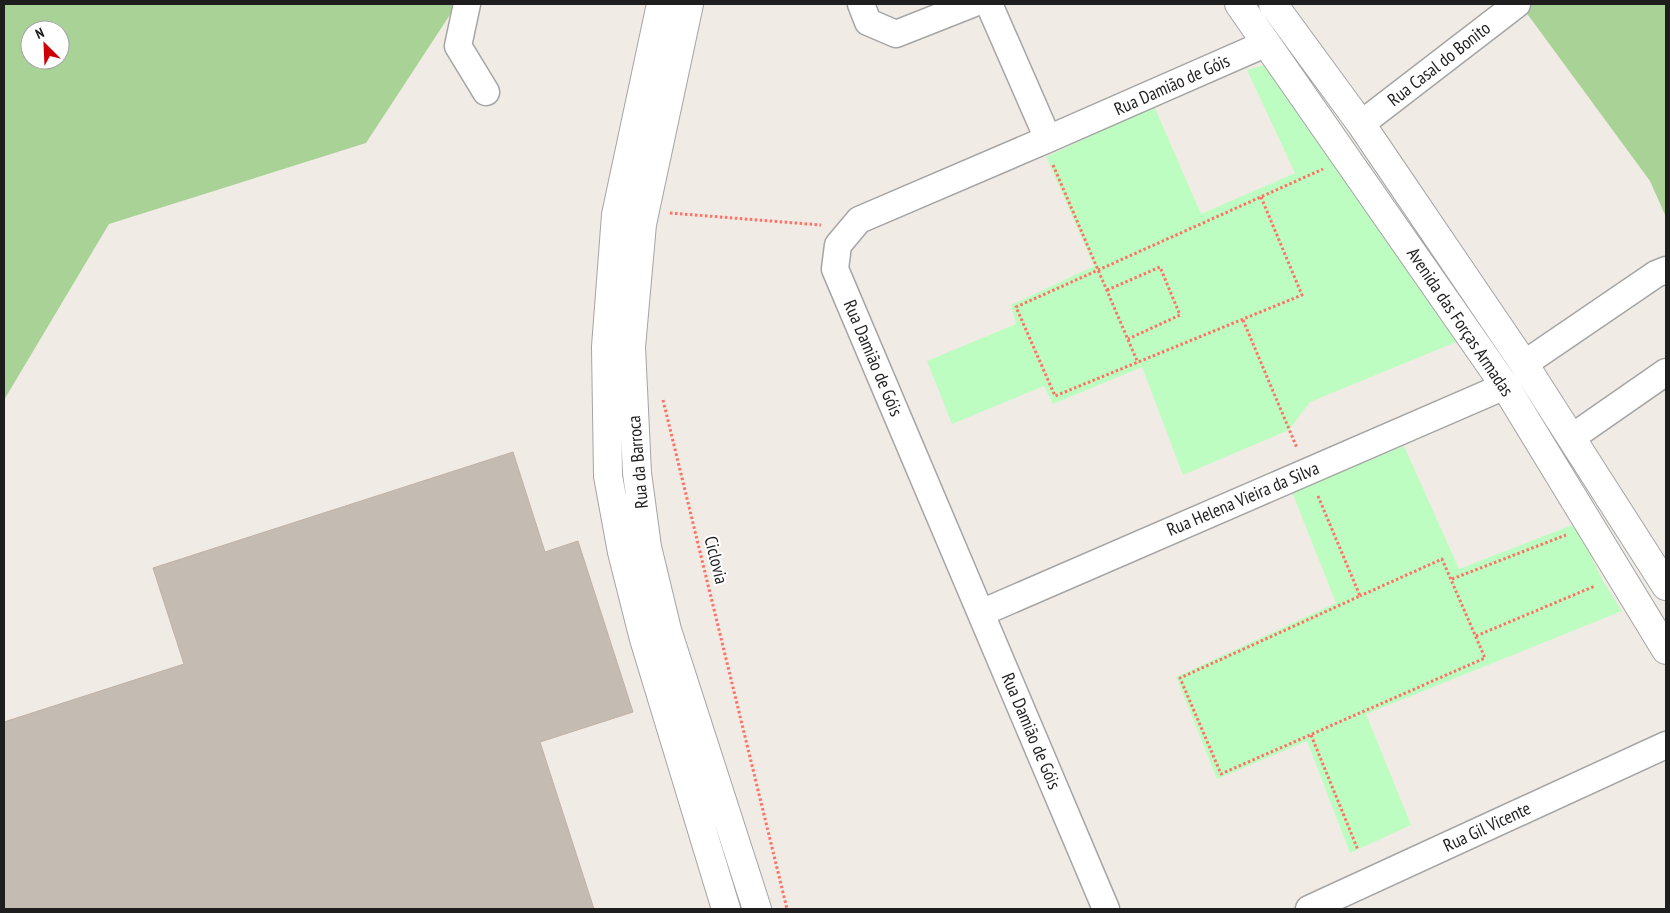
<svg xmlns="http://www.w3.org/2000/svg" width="1670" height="913" viewBox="0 0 1670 913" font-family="'PT Sans Narrow',sans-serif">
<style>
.forest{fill:#a9d296;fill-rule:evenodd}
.park{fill:#befdc1}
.building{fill:#c4bbb3;stroke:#c2b1a5}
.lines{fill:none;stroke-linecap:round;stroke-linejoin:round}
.minor-casing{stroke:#a5a5a5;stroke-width:29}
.tertiary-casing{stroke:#a5a5a5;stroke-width:30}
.path{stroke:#ff7166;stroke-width:3;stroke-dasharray:2.5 2.5;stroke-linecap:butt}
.minor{stroke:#fff;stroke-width:26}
.tertiary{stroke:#fff;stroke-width:28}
.labels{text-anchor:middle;stroke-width:4;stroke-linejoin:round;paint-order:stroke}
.street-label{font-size:18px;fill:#1e1e1e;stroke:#fff}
</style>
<rect width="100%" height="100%" fill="#f0ebe4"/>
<path class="forest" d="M 4,4 L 457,4 L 366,143 L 109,224 L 4,400 ZM 30,30 L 60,30 L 60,60 L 30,60 Z
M 1520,4 L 1666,4 L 1666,217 L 1650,181 Z"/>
<path class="park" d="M 1268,64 L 1461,340 L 1310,402 L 1289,430 L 1183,475 L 1142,367 L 1053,404 L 1044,386 L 952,424 L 927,361 L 1016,324 L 1011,305 L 1094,266 L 1046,157 L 1154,106 L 1201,214 L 1295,173 L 1247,70 Z
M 1404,446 L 1459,569 L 1575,524 L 1604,583 L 1622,611 L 1366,714 L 1411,825 L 1350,853 L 1307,741 L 1217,779 L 1176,677 L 1336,603 L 1292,492 Z"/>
<path class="building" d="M 513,452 L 545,552 L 578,541 L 633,712 L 540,742 L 594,909 L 4,909 L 4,722 L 184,664 L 153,568 Z"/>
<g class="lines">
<defs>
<path id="minor" d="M 467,4 L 458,46 L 486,92
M 861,4 L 868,22 L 896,34 L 972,4
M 989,4 L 1048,139
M 1361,124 L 1517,4
M 1524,364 L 1656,274 L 1666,270
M 1571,438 L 1666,372
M 981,613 L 1505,386
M 1106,909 L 835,269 L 838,245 L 859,220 L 1048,139 L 1267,43
M 1309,909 L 1666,745"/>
<path id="tertiary" d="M 661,4 L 616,215 L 606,347 L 608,476 L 622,552 L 644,639 L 726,909
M 689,4 L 642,224 L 631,347 L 637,473 L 647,547 L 667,630 L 757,909
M 1239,4 L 1505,386 L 1666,650
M 1273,4 L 1361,124 L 1524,364 L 1666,586"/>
</defs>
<use href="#minor" class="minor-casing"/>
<use href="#tertiary" class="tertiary-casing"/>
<path class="path" d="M 1053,165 L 1138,363
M 1261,197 L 1302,295 L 1055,396 L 1016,307 L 1323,169
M 670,213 L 821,225
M 1107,290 L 1160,267 L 1180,315 L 1128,339
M 1243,320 L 1297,448
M 663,400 L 787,909
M 1318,496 L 1360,596 L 1180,678 L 1221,774 L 1485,658 L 1442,559 L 1360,596
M 1452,579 L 1566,535
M 1476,636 L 1595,586
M 1311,735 L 1358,850"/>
<use href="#minor" class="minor"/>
<use href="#tertiary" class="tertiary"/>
</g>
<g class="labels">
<g class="street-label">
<text transform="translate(1439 64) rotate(-38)" y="6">Rua Casal do Bonito</text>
<text transform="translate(1172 85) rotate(-24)" y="6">Rua Damião de Góis</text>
<text transform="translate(1460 322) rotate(56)" y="6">Avenida das Forças Armadas</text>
<text transform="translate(873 358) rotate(67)" y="6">Rua Damião de Góis</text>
<text transform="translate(638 462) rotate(-95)" y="6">Rua da Barroca</text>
<text transform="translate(1243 499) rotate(-23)" y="6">Rua Helena Vieira da Silva</text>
<text transform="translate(716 560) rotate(76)" y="6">Ciclovia</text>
<text transform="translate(1031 731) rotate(67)" y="6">Rua Damião de Góis</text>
<text transform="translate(1487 827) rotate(-25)" y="6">Rua Gil Vicente</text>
</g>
</g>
<rect width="1670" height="913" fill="none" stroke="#1e1e1e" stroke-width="10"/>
<g transform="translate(45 45) rotate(336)"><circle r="24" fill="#ffffff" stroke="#a5a5a5"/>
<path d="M0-4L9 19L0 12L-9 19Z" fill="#cd0006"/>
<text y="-8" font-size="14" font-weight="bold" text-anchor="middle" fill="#1e1e1e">N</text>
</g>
</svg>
